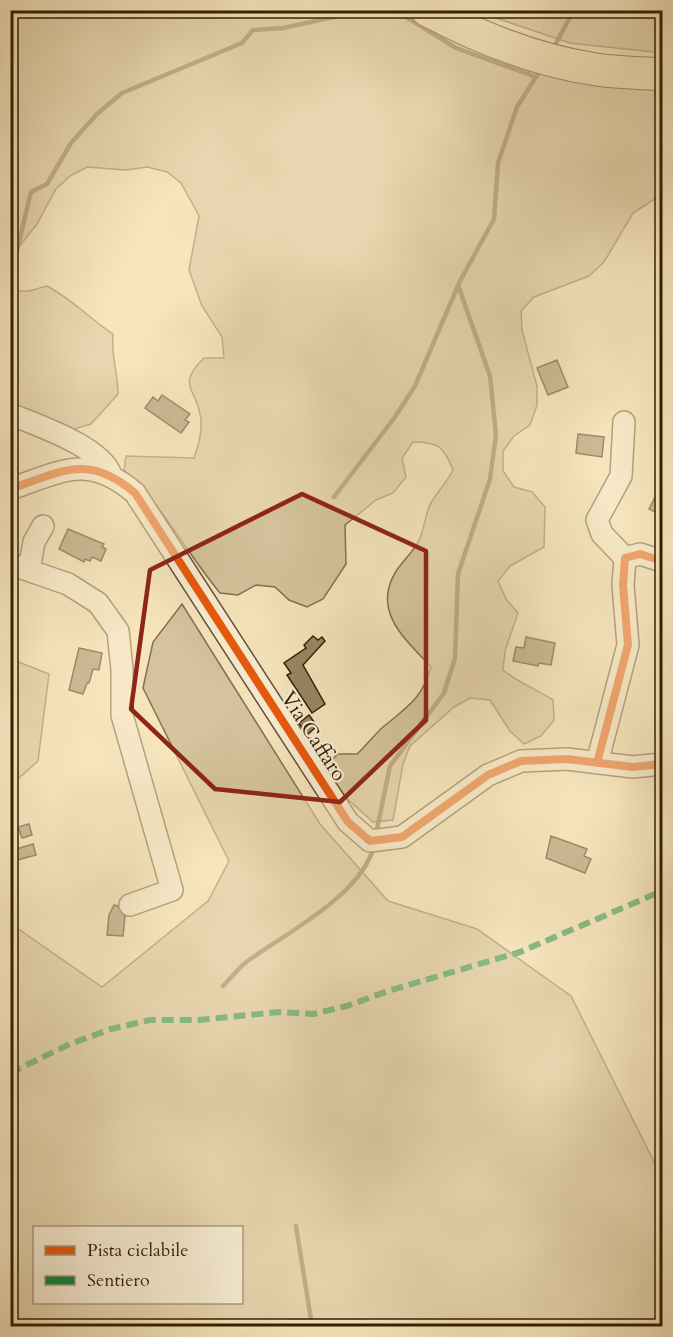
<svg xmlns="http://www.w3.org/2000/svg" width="673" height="1337" viewBox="0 0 673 1337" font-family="Cardo,serif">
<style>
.green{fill:#d5c39d;stroke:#867050;stroke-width:1.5;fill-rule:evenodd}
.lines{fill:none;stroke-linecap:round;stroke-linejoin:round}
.stream{stroke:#826c4d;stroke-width:4.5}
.building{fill:#998564;stroke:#361d03;stroke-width:1.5}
.minor-casing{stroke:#664f32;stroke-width:24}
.highway-casing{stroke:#361d03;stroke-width:34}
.minor{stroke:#f8eed4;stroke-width:21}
.highway{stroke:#f5e5bd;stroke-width:32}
.quiet{stroke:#00873e;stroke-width:6;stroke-dasharray:12 6;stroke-linecap:butt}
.cycleway-casing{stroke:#f8eed4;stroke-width:11}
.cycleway{stroke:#e8590c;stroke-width:8}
.marked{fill:none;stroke:#8f2418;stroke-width:4.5;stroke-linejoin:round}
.labels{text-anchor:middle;stroke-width:4.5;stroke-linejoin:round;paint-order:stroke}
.street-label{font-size:21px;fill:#361d03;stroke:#f8eed4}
</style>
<rect width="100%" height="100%" fill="#f5e5bd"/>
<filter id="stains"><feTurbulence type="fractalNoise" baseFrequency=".00333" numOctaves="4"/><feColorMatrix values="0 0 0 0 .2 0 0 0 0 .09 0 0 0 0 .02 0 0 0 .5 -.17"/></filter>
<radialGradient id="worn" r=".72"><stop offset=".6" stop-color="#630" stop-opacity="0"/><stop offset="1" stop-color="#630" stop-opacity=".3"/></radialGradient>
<path class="green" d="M 11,11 L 400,11 L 465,45 L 662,86 L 662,194 L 633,213 L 604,262 L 589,276 L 534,297 L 521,311 L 522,330 L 537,386 L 537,405 L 530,425 L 514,436 L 503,451 L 503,471 L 514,487 L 532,492 L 545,507 L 544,547 L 510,566 L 498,581 L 506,599 L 518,613 L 505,651 L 503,670 C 519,683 536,689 553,700 L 554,720 L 541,736 L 524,744 L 510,731 L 490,700 L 470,698 L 454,707 L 410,746 L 403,764 L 393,820 L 373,822 L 332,785 L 324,767 L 338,754 L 357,754 C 366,746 374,735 383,727 C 406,708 423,698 431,667 C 406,640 372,612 395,573 C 402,561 413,553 419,540 C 425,528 425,512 432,501 C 439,490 447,482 453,470 C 444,447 439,442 413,442 L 402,458 L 406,477 L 393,493 L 376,500 L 345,525 L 346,564 L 323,599 L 307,607 L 289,600 L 275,587 L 256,585 L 238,595 L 220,593 C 186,552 163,506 124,470 L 126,456 L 194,458 C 198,446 202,434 201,421 C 199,389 174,387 204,358 L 224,358 L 222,337 L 202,306 L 189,270 L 199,216 L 181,183 L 167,172 L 147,167 L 126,170 L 87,167 L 70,176 L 56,189 L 37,224 L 11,257 Z
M 475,11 L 662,11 L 662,53 L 570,43 Z
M 47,286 C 72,299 90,319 113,334 C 111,358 118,371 118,394 L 91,424 L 71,430 L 11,405 L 10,291 L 29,291 Z
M 182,604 L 320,824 L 388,901 L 477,929 L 571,996 L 662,1178 L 662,1326 L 11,1326 L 11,924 L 102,987 L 208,901 L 229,861 L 143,688 L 153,642 ZM 34,1228 L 242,1228 L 242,1302 L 34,1302 Z
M 11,659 L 49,674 L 38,761 L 11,785 Z"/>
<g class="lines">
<path class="stream" d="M 395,10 L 456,48 L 536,77
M 555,45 L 574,10
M 10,280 L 31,192 L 47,184 L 71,143 L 97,114 L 122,93 L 242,43 L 253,30 L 283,28 L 366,10
M 334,497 L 395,417 L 415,386 L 460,281 L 494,219 L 498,163 L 517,107 L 539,72
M 376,834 L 390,766 L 444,693 L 455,658 L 458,574 L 490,479 L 496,435 L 490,376 L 458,285
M 223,986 C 231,978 239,967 249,960 C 287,933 364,893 374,845
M 296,1226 L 312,1326"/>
</g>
<path class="building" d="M 557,360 L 568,387 L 548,395 L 537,368 Z
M 162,395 L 190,414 L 185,420 L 189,422 L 181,433 L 145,408 L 153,397 L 158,401 Z
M 578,434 L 604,437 L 602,457 L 576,453 Z
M 663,481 L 663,507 L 659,514 L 649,509 Z
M 68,529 L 104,544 L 102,547 L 106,549 L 101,561 L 92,557 L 90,561 L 85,559 L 84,562 L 59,549 Z
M 313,636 L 318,640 L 322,637 L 325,641 L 303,665 L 325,704 L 312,713 L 287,675 L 291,673 L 284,663 L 306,648 L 304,645 Z
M 526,637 L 555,643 L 551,665 L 539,663 L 538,666 L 513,661 L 516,647 L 524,648 Z
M 79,648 L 102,653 L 99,670 L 93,669 L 89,683 L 87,683 L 83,694 L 69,690 Z
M 309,715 L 317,726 L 307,735 L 299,723 Z
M 29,824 L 32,835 L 22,838 L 18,827 Z
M 551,836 L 587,849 L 584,856 L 591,859 L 585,873 L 546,858 Z
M 33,844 L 36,855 L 10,862 L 10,851 Z
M 114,905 L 118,906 L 125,916 L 123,936 L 107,935 L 109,915 Z"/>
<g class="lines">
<defs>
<path id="minor" d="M 10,414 C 37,425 102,447 111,475
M 624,422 L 621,476 L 597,520 L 602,534 L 625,558
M 10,489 C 63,471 88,453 135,493 L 348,822 L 370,841 L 402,837 L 488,775 L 521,761 L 567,759 L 633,767 L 662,764
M 10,564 L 68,584 L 98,603 L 118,631 L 122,669 L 122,715 L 172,890 L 130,905
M 29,570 L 34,542 L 43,526
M 597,763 L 628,645 L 623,585 L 625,558 L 640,554 L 662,561"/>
<path id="highway" d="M 427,10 C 480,38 534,60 593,69 C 616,73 640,73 662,74"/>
</defs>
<use href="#minor" class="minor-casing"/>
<use href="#highway" class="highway-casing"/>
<use href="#minor" class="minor"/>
<use href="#highway" class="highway"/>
<path class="quiet" d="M 10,1073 L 70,1044 L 111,1029 L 150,1020 L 199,1020 L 279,1012 L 313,1014 L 347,1006 L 388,991 L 520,952 L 662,891"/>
<defs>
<path id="cycleway" d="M 10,489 C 63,471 88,453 135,493 L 348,822 L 370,841 L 402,837 L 488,775 L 521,761 L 567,759 L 633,767 L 662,764
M 597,763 L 628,645 L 623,585 L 625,558 L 640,554 L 662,561"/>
</defs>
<use href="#cycleway" class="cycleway-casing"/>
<use href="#cycleway" class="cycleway"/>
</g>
<path d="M0 0H673V1337H0ZM 302,494 L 426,551 L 426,720 L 340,802 L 215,789 L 131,709 L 150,570 Z" fill="#f5e5bd" fill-opacity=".55" fill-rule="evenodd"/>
<path class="marked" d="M 302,494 L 426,551 L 426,720 L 340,802 L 215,789 L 131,709 L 150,570 Z"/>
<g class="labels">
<g class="street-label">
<text transform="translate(314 736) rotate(57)" y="7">Via Caffaro</text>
</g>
</g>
<rect width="673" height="1337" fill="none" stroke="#f5e5bd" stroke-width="36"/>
<rect x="12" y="12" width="649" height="1313" fill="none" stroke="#361d03" stroke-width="3"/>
<rect x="18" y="18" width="637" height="1301" fill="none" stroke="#361d03" stroke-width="1.5"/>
<rect x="33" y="1226" width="210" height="78" fill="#f8eed4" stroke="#aa9a80" stroke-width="1.5"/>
<rect x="45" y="1246" width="30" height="9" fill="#e8590c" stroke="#aa9a80" stroke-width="1.5"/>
<text x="87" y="1256" font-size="18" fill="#361d03">Pista ciclabile</text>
<rect x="45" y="1276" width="30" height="9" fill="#00873e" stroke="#aa9a80" stroke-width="1.5"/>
<text x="87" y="1286" font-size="18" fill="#361d03">Sentiero</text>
<rect width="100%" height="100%" filter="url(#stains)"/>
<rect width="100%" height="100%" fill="url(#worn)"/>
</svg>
